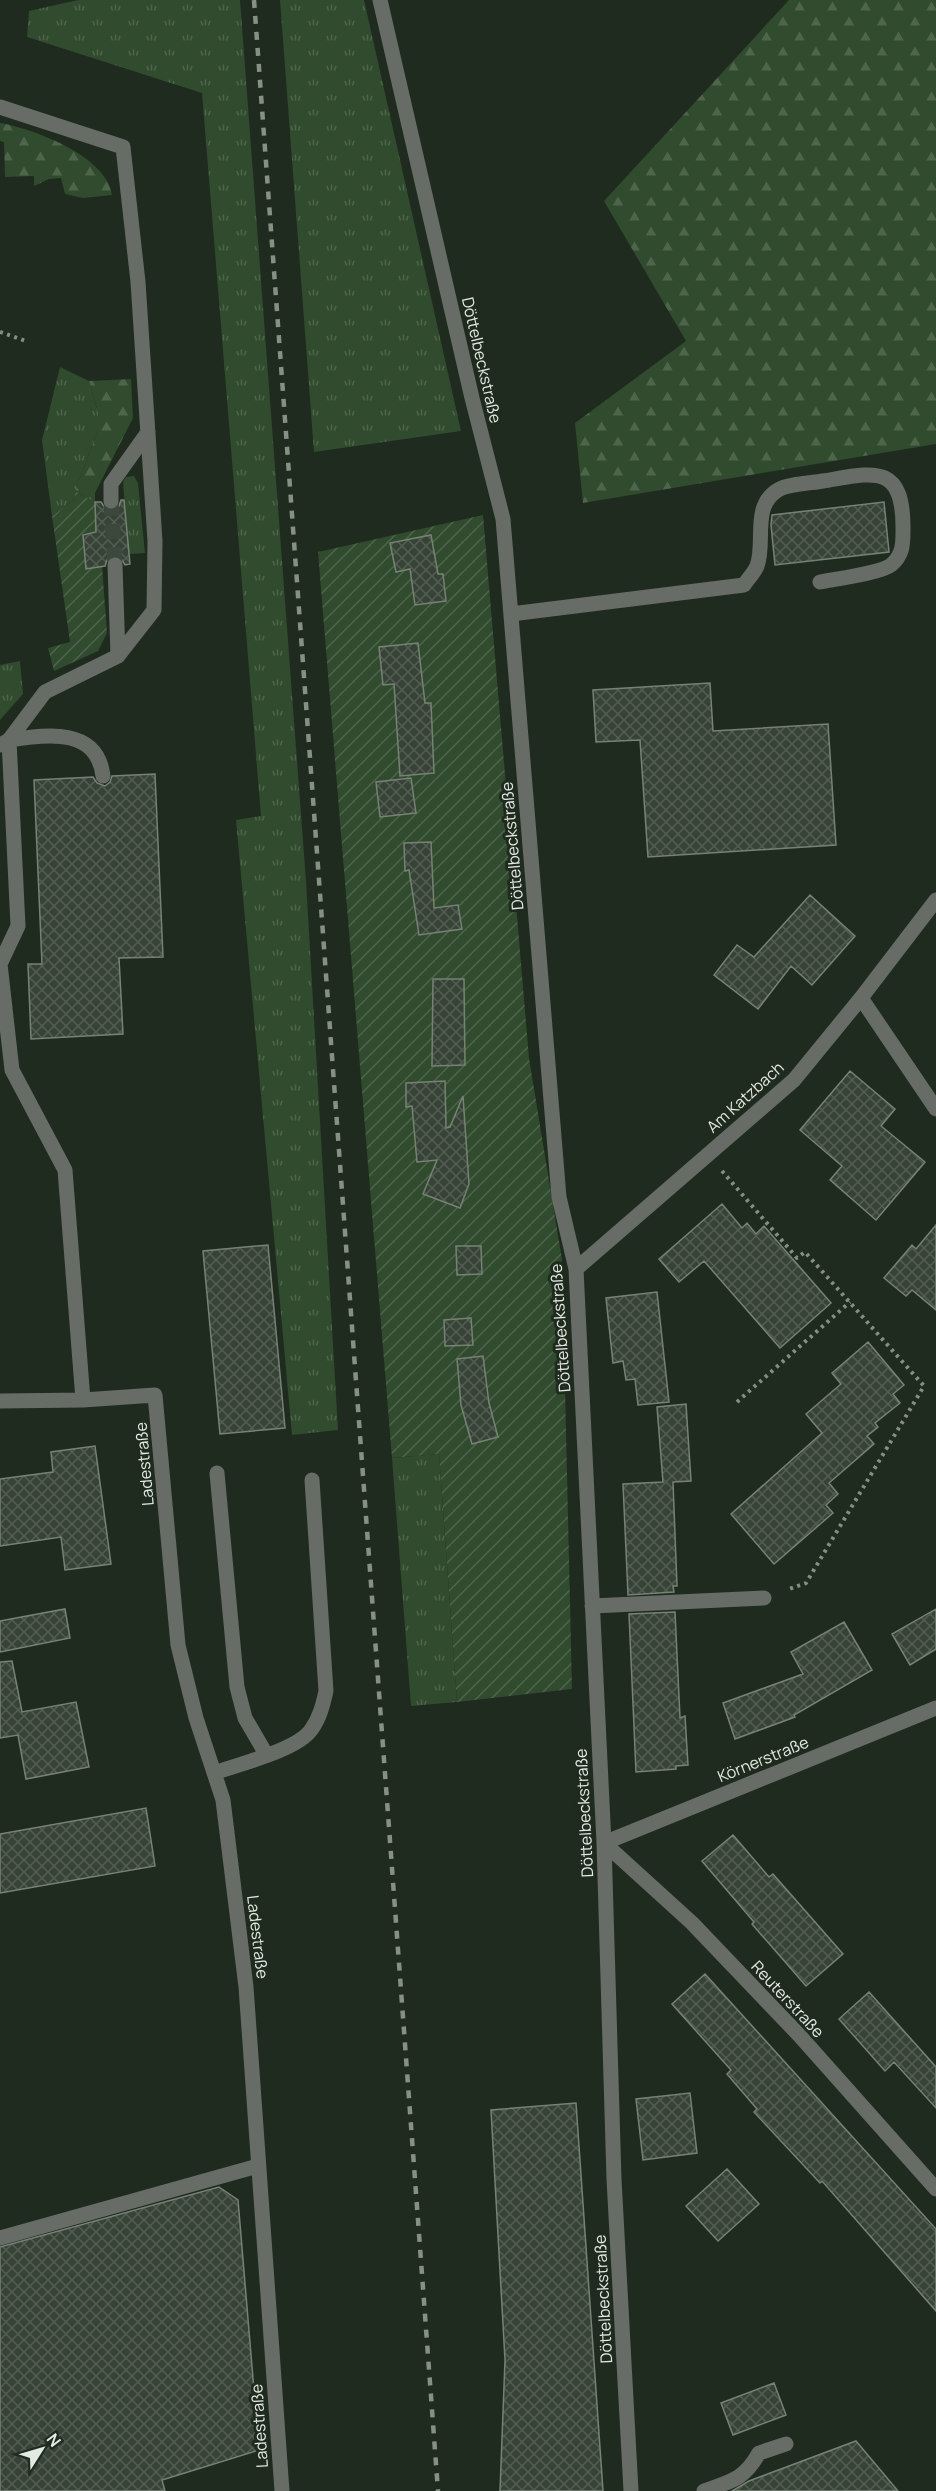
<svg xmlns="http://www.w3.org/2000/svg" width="936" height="2491" viewBox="0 0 936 2491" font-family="Manrope,sans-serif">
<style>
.grass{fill:url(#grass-tufts)}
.forest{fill:url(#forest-firs)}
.garden{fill:url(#garden-furrows)}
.building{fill:url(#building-cross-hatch);stroke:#768374;stroke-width:1.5}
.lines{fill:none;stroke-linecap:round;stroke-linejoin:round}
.minor-tunnel{stroke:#3c483b;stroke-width:15;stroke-dasharray:15 8;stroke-linecap:butt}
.path{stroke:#858f84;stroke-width:4;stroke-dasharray:3 4.5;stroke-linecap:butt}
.minor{stroke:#676c66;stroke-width:15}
.rail{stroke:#869085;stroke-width:4.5;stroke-dasharray:8 8;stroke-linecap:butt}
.labels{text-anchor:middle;stroke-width:6;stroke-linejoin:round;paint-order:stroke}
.street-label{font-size:16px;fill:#e2eae1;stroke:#1f2b1e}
</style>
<defs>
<pattern id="grass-tufts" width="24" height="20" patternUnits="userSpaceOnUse" patternTransform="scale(1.5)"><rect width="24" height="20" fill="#304b2e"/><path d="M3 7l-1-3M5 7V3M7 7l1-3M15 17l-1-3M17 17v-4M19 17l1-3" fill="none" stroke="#4e654c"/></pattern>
<pattern id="forest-firs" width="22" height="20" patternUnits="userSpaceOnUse" patternTransform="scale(1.5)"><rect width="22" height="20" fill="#304b2e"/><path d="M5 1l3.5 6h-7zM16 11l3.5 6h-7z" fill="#4e654c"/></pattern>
<pattern id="garden-furrows" width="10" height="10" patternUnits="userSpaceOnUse" patternTransform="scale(1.5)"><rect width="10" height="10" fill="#304b2e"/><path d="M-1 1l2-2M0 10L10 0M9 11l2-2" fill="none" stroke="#4e654c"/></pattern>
<pattern id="building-cross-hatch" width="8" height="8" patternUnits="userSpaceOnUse" patternTransform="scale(1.5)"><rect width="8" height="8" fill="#374336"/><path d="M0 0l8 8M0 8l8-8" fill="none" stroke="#545e53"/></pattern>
</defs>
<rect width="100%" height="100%" fill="#1f2b1e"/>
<path class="grass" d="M 78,0 L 240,0 L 306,881 L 338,1430 L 292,1435 L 236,820 L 261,816 L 202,93 L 27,37 L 29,11 Z
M 280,0 L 364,0 L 461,431 L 314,452 Z
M 60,367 L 89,381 L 98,412 L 98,430 L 75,491 L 75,499 L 52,516 L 42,440 Z
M 134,476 L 138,483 L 145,553 L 129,554 L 123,482 L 126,477 Z
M 20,661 L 23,694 L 0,720 L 0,665 Z
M 439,1454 L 457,1702 L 411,1706 L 392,1458 Z"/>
<path class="forest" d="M 789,0 L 936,0 L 936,444 L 583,503 L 575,423 L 686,341 L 604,201 Z
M 0,123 C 34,129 107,156 112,195 L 83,198 L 65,194 L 61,178 L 49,179 L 34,186 L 34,176 L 5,177 L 4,142 L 0,141 Z
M 131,379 L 133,418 L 95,493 L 95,502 L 75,491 L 98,430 L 98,412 L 89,381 Z"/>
<path class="garden" d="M 75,491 L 95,502 L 96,532 L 83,535 L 86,568 L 102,566 L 107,633 L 98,651 L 54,671 L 48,648 L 70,642 L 52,516 L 75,499 Z
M 483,515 L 529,1058 L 562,1260 L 572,1689 L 457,1702 L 439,1454 L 392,1458 L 318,552 Z"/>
<path class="building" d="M 121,500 L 124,500 L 130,564 L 125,565 L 120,557 L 114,555 L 107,560 L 105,566 L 86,569 L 83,535 L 96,532 L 95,502 L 101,502 L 106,509 L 112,511 L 119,506 Z
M 884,502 L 889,552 L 775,565 L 771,525 L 772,515 Z
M 431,535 L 438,574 L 443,574 L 446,601 L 415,605 L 410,569 L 396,572 L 390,543 Z
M 418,643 L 425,703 L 431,703 L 434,773 L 400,776 L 394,684 L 383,685 L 379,647 Z
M 710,683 L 713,731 L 828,724 L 836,845 L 648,857 L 640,740 L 596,742 L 593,690 Z
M 155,774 L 163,957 L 119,958 L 123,1034 L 31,1039 L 28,964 L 42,964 L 34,780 L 93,777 L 97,783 L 105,786 L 110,782 L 112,776 Z
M 411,778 L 416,813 L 380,817 L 376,782 Z
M 431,842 L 434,908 L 458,905 L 462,929 L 419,935 L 409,870 L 405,871 L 404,843 Z
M 810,895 L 855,936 L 812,985 L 791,966 L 758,1009 L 714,975 L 737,945 L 754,957 Z
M 433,979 L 464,979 L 465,1065 L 432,1066 Z
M 850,1071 L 895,1109 L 881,1126 L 925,1162 L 876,1220 L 830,1180 L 842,1166 L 800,1130 Z
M 445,1081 L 446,1128 L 450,1127 L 463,1096 L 469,1184 L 460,1208 L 423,1194 L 437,1160 L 417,1162 L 412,1106 L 406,1107 L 406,1083 Z
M 722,1204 L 742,1228 L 747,1223 L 756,1234 L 764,1226 L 831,1303 L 780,1348 L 704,1261 L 679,1282 L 659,1259 Z
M 936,1225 L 936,1310 L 912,1290 L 906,1296 L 884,1278 L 912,1245 L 916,1249 Z
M 268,1245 L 285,1428 L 220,1434 L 203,1251 Z
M 456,1246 L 481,1246 L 482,1274 L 457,1275 Z
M 657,1292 L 669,1402 L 638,1405 L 635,1379 L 626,1380 L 623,1361 L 613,1363 L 606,1298 Z
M 471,1318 L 473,1345 L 445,1346 L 444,1320 Z
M 868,1342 L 904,1385 L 893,1394 L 900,1403 L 875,1423 L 878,1427 L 867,1436 L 874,1444 L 829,1483 L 838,1494 L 826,1505 L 833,1513 L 774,1564 L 731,1514 L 822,1433 L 806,1414 L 841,1384 L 832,1373 Z
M 483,1356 L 489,1403 L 498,1437 L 472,1444 L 461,1405 L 457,1359 Z
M 686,1404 L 691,1481 L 673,1482 L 677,1586 L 673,1586 L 674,1592 L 628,1595 L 623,1484 L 663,1482 L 657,1407 Z
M 95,1446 L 111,1564 L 65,1570 L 61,1537 L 0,1546 L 0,1479 L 53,1472 L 51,1452 Z
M 65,1609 L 70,1638 L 0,1652 L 0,1621 Z
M 936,1609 L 936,1649 L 910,1665 L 892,1634 Z
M 675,1612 L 680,1718 L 685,1716 L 688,1765 L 676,1766 L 676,1769 L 636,1772 L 629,1614 Z
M 844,1622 L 872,1670 L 794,1715 L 795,1717 L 735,1739 L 723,1703 L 803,1674 L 791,1652 Z
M 12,1661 L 22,1712 L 76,1702 L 89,1767 L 26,1779 L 18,1735 L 0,1738 L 0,1662 Z
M 146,1808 L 155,1866 L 0,1893 L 0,1834 Z
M 733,1835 L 769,1877 L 773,1874 L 843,1954 L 806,1986 L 752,1924 L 754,1922 L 702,1861 Z
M 705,1974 L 936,2229 L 936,2311 L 822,2181 L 820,2183 L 754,2112 L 757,2109 L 727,2074 L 731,2070 L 672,2004 Z
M 869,1992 L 936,2067 L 936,2108 L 894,2062 L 885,2071 L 839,2019 Z
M 690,2093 L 697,2153 L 643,2160 L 636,2099 Z
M 576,2103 L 603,2491 L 500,2491 L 505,2360 L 491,2110 Z
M 727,2169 L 759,2204 L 718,2241 L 686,2206 Z
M 219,2187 L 238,2200 L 259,2450 L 162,2480 L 165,2491 L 0,2491 L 0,2247 Z
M 774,2383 L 786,2415 L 733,2435 L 721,2403 Z
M 856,2441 L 898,2491 L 732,2491 L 749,2481 Z"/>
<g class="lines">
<path class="minor-tunnel" d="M 111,501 L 115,565"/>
<path class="path" d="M 0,332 L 26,341
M 722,1171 L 797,1258 L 805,1252 L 924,1386 L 806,1583 L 786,1590
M 737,1402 L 850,1302"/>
<path class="minor" d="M 380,0 L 472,398 L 503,519 L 559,1197 L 576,1269 L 604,1843 L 614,2179 L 631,2491
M 0,107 L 123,147 L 138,282 L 155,541 L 154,610 L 118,656 L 45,692 L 9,740 L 0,745
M 111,501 L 111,484 L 148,432
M 115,565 L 118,656
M 511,614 L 744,585 C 748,579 754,573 757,566 C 766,542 751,506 778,490 C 787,484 812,483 823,481 C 872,473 903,462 903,527 C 903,542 904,554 891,565 C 881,573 835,579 820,582
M 861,998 L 936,1109
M 576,1269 L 794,1080 L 861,998 L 936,900
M 83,1400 L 65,1170 L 12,1070 L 0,964 L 18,926 L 9,740 C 45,735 97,726 103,776
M 0,1401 L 83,1400 L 155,1395 L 178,1645 L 196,1718 L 223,1800 L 246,1987 L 282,2491
M 217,1473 L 237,1687 L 245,1718 L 266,1754
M 592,1606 L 764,1598
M 214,1773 C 239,1764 297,1750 311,1730 C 320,1718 323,1704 326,1691 L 312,1480
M 604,1843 L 692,1923 L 799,2035 L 936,2189
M 604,1843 L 936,1708
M 0,2238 L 258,2166
M 704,2491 C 731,2481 744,2480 759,2453 L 786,2444"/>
<path class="rail" d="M 254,0 L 438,2491"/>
</g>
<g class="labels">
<g class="street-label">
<text transform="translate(482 360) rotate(77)" y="6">Döttelbeckstraße</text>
<text transform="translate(512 846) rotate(-95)" y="6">Döttelbeckstraße</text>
<text transform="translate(745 1097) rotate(-42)" y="6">Am Katzbach</text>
<text transform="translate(560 1328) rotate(-94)" y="6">Döttelbeckstraße</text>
<text transform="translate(144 1464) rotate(-95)" y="6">Ladestraße</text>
<text transform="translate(763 1759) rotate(-22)" y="6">Körnerstraße</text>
<text transform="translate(584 1813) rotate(-93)" y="6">Döttelbeckstraße</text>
<text transform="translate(258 1937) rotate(83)" y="6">Ladestraße</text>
<text transform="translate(788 1999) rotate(47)" y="6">Reuterstraße</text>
<text transform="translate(603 2299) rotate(-93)" y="6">Döttelbeckstraße</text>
<text transform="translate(259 2426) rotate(-94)" y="6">Ladestraße</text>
</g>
</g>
<g transform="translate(42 2449) rotate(53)" stroke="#1f2b1e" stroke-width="4.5" paint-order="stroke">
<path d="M0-4.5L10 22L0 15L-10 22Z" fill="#e2eae1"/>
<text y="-9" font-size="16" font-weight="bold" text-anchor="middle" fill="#e2eae1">N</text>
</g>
</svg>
